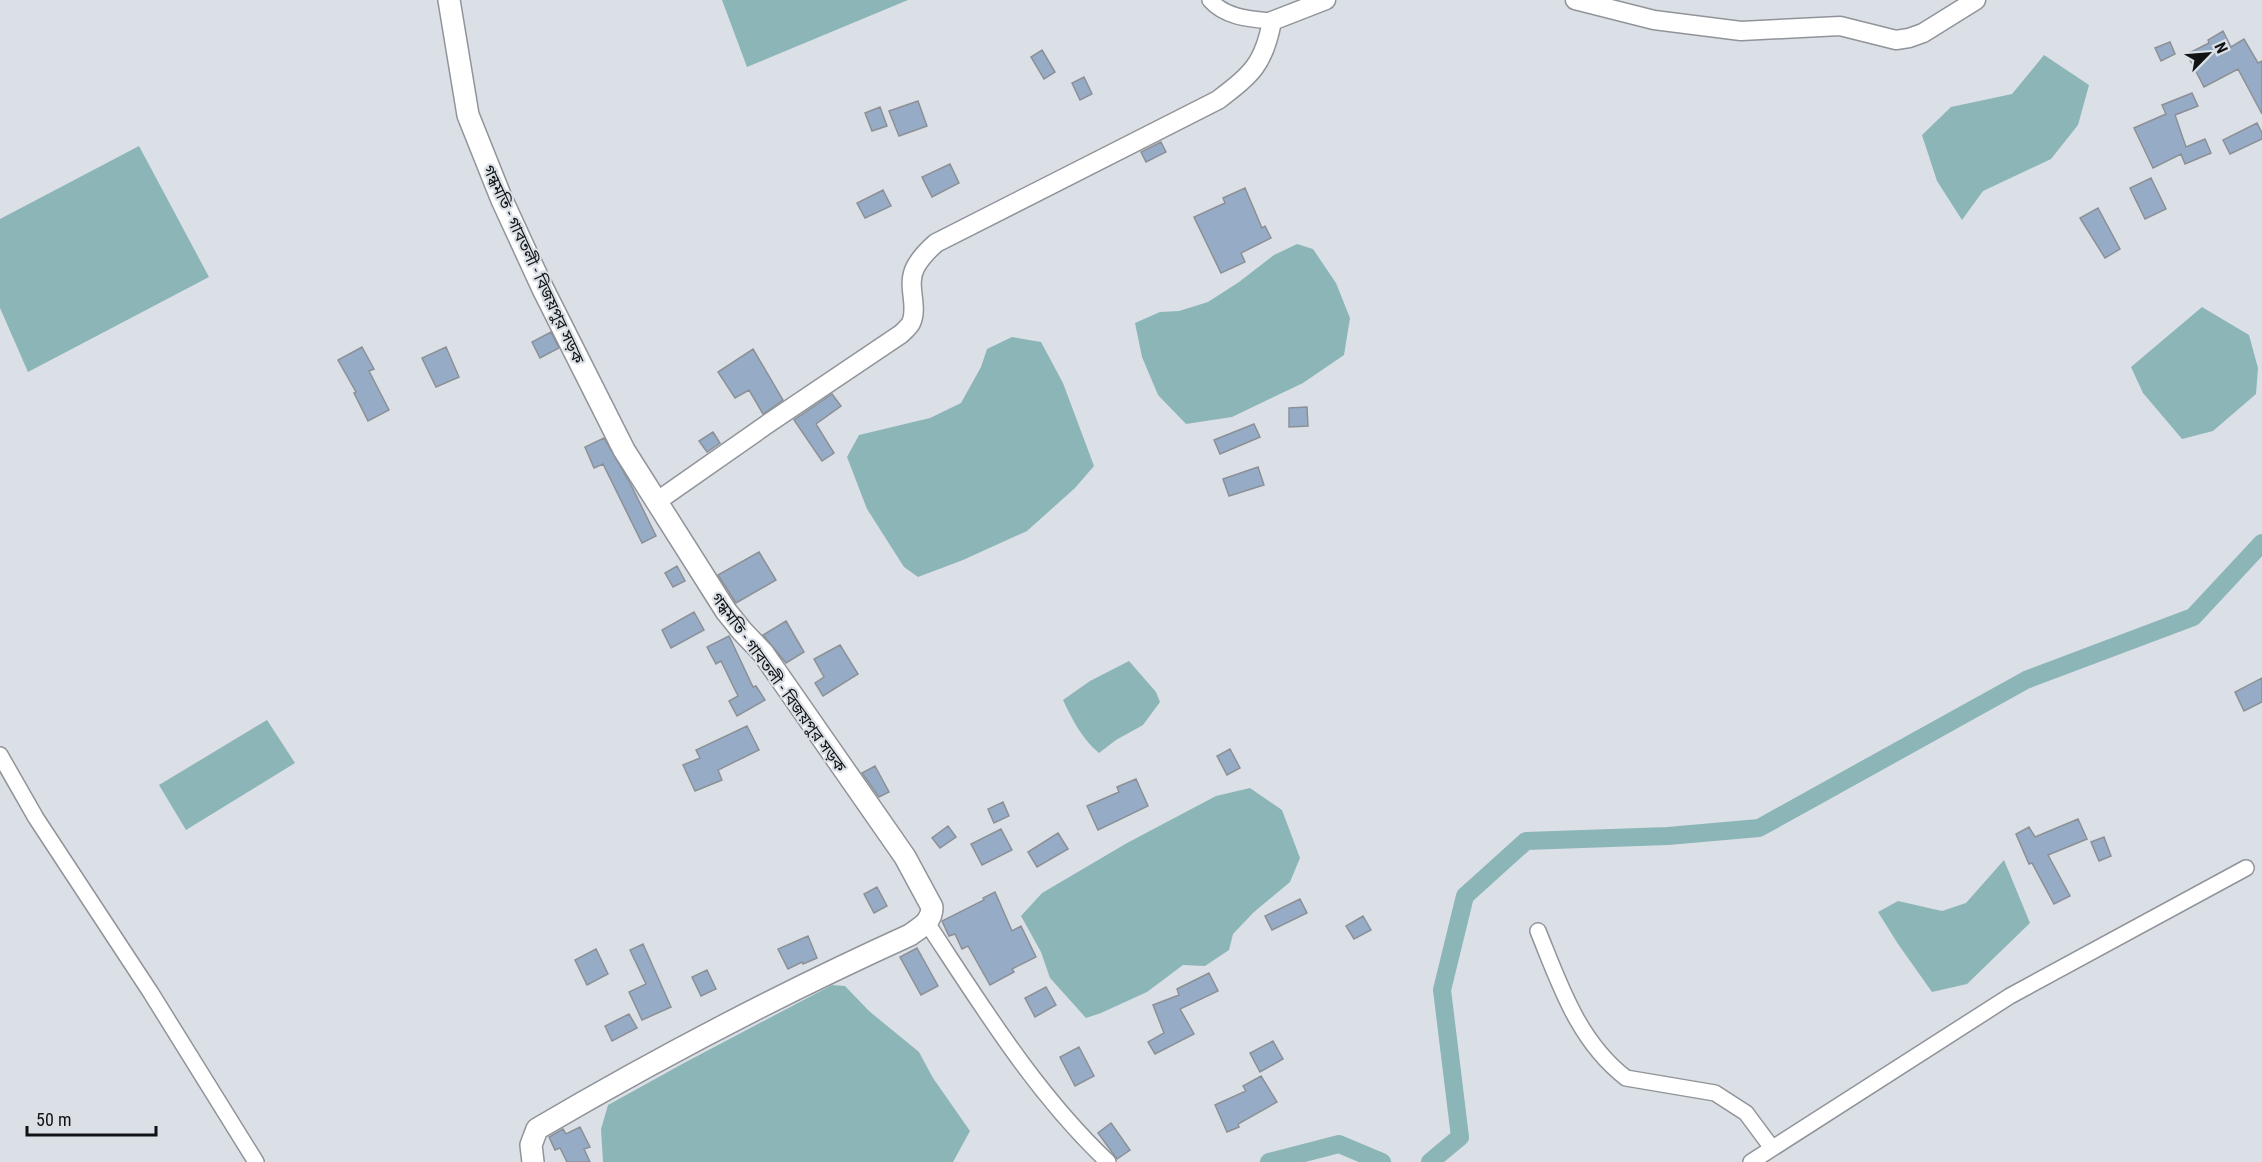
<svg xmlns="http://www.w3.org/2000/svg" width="2262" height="1162" viewBox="0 0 2262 1162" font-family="'Roboto Condensed','Noto Sans Bengali',sans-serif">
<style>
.water{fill:#8cb5b8}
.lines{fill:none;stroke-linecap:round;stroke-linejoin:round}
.canal{stroke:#8cb5b8;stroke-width:18}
.building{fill:#96acc6;stroke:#8c9096;stroke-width:1.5}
.minor-casing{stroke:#90949a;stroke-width:18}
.tertiary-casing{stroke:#90949a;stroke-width:21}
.secondary-casing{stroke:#90949a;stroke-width:24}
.minor{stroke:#fff;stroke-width:15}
.tertiary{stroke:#fff;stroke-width:18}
.secondary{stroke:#fff;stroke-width:21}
.labels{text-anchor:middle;stroke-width:4.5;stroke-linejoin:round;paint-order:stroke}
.street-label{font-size:16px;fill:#101214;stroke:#dbe0e6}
</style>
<rect width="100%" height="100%" fill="#dbe0e6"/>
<path class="water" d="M 722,0 L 908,0 L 747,67 Z
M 2044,55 L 2089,85 L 2078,125 L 2051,159 L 1983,191 L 1962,220 L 1937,181 L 1922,135 L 1951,107 L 2012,94 Z
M 139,146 L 209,277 L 28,372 L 0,308 L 0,219 Z
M 1297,244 L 1313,249 L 1336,283 L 1350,318 L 1344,355 L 1303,383 L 1232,417 L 1186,424 L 1158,395 L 1142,357 L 1135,323 L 1160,312 L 1179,311 L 1208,302 L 1239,282 L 1274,255 Z
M 2202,307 L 2249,335 L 2258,368 L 2256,394 L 2213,431 L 2182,439 L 2143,393 L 2131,367 Z
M 1012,337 L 1041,342 L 1063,383 L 1094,466 L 1075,488 L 1027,531 L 963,560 L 918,577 L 904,567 L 867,509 L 847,457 L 859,435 L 930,418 L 961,403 L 981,367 L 987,349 Z
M 1129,661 L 1156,692 L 1160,702 L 1143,725 L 1116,740 L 1099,753 C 1082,739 1072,719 1063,700 L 1090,681 Z
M 267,720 L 295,763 L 186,830 L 159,785 Z
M 1250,788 L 1282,810 L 1300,858 L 1290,882 L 1254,912 L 1233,934 L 1229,950 L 1205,966 L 1183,965 L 1147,992 L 1101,1013 L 1086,1018 L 1050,978 L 1041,952 L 1021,916 L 1042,893 L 1127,843 L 1216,796 Z
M 2004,860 L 2030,923 L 1967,984 L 1932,992 L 1898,944 L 1878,912 L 1898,901 L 1942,911 L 1966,903 Z
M 832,985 L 845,986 L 869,1011 L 919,1052 L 933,1078 L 970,1131 L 953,1162 L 603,1162 L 601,1129 L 608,1105 L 684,1063 Z"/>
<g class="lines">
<path class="canal" d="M 1269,1162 L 1339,1144 L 1382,1162
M 1430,1162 L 1460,1137 L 1442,990 L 1465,896 L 1526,841 L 1668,836 L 1759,828 L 2026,680 L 2193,617 L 2262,543"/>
</g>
<path class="building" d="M 2223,31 L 2231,47 L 2244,39 L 2258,63 L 2262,61 L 2262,114 L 2238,69 L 2204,87 L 2187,54 L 2209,43 L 2208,40 Z
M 2170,42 L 2175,54 L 2161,61 L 2155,48 Z
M 1042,50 L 1055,72 L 1044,79 L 1031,57 Z
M 1084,77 L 1092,94 L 1080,100 L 1072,83 Z
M 2192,93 L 2198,106 L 2175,115 L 2186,147 L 2205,139 L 2211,153 L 2185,164 L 2181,154 L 2153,168 L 2134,128 L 2166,114 L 2162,105 Z
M 918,101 L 927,126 L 899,136 L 889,111 Z
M 880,107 L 887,126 L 872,131 L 865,113 Z
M 2257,123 L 2262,133 L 2262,139 L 2230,154 L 2223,140 Z
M 1161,142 L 1166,152 L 1146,162 L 1141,152 Z
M 950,164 L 959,183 L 932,197 L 922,177 Z
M 2151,178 L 2166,209 L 2145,219 L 2130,188 Z
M 1245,188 L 1262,228 L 1265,226 L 1271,238 L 1241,253 L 1245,262 L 1221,273 L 1194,217 L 1225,203 L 1223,198 Z
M 883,190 L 891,206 L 865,218 L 857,203 Z
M 2098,208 L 2120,249 L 2105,258 L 2080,218 Z
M 551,332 L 559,348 L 540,358 L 532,342 Z
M 362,347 L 374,369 L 369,371 L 389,410 L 368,421 L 354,393 L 356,392 L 338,360 Z
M 446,347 L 459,377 L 436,387 L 422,358 Z
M 753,349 L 783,400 L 763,414 L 749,390 L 735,398 L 718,372 Z
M 832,394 L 841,406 L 816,424 L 834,453 L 822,461 L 794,420 Z
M 1307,407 L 1308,426 L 1289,427 L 1289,408 Z
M 1254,424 L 1260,437 L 1220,454 L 1214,440 Z
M 713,432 L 720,443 L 707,452 L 699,441 Z
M 604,438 L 631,485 L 656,536 L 642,543 L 603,464 L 594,468 L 585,447 Z
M 1258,467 L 1264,485 L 1229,496 L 1223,479 Z
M 759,552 L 776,580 L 736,603 L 718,575 Z
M 677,566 L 685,581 L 673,587 L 665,573 Z
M 694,612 L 704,630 L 671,648 L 662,630 Z
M 786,621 L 804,652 L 786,663 L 763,635 Z
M 729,636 L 753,687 L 756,686 L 765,700 L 737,716 L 729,701 L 738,696 L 721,661 L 716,664 L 707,647 Z
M 840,645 L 858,674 L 823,696 L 815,683 L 824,677 L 814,659 Z
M 2262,678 L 2262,702 L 2244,711 L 2235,692 Z
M 747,726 L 759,750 L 718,770 L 722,780 L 695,791 L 683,765 L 700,758 L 696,750 Z
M 1230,749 L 1240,768 L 1227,775 L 1217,756 Z
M 875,766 L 889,792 L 879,797 L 862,773 Z
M 1136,779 L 1148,806 L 1098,830 L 1087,806 L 1119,792 L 1117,787 Z
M 1003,802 L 1009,816 L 994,823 L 988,809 Z
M 2078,819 L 2087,839 L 2048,855 L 2070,896 L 2054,904 L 2032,863 L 2029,864 L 2016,834 L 2029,827 L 2035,837 Z
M 948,826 L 956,837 L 940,848 L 932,838 Z
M 1001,829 L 1012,850 L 982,865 L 971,844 Z
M 1058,833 L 1068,849 L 1037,867 L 1028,852 Z
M 2104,837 L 2111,856 L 2099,861 L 2091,842 Z
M 877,887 L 887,906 L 874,913 L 864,894 Z
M 995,892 L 1012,931 L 1021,926 L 1036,957 L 1012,969 L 1014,972 L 990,985 L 968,946 L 962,949 L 955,934 L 949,936 L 942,921 L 984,900 L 983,898 Z
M 1300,899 L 1307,913 L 1272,930 L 1265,916 Z
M 1363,916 L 1371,930 L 1354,939 L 1346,926 Z
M 808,936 L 817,958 L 803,964 L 802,962 L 788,969 L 778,949 Z
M 643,944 L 671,1007 L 642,1020 L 629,992 L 646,984 L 630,950 Z
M 917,948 L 938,986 L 921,995 L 900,957 Z
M 596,949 L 608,974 L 587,985 L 575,960 Z
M 707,970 L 716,989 L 701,996 L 692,977 Z
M 1209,973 L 1218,991 L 1180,1009 L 1194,1034 L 1155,1054 L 1148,1042 L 1164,1033 L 1153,1005 L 1179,995 L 1177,989 Z
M 1046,987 L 1056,1005 L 1035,1017 L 1025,998 Z
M 629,1014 L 637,1028 L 612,1041 L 605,1026 Z
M 1273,1041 L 1283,1059 L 1260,1072 L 1250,1053 Z
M 1079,1047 L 1094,1076 L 1075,1086 L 1060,1057 Z
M 1261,1076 L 1277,1102 L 1238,1124 L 1239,1127 L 1227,1132 L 1215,1105 L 1246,1091 L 1243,1086 Z
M 1111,1123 L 1130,1150 L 1117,1159 L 1098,1133 Z
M 580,1127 L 590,1147 L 584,1149 L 590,1162 L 567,1162 L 560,1148 L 555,1150 L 549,1137 L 563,1129 L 566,1134 Z"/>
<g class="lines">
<defs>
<path id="minor" d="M 1210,0 C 1226,18 1250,19 1272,21
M 0,755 L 36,818 L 151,993 L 256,1162
M 927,923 C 982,1006 1035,1093 1108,1162
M 1538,931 C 1560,985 1578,1041 1626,1078 L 1715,1093 L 1746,1113 L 1772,1148
M 1751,1162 L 2010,996 L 2246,868"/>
<path id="tertiary" d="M 1575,0 L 1654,20 L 1741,31 L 1840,26 L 1896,40 L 1909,38 L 1923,33 L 1976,0
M 656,502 L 766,425 L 901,334 C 904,331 909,327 911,323 C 919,306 906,286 915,268 C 920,258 928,250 936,243 L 1218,100 C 1252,74 1264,64 1272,21 L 1326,0"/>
<path id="secondary" d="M 449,0 L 468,115 L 502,200 L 543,289 L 624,450 L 726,611 L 742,631 L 763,653 L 905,857 L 932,907 C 932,922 921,927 910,935 C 782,993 658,1058 537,1129 L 531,1145 L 533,1162"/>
</defs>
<use href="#minor" class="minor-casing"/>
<use href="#tertiary" class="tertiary-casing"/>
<use href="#secondary" class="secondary-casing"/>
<use href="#minor" class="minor"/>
<use href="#tertiary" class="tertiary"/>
<use href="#secondary" class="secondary"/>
</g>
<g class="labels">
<g class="street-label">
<text transform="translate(534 264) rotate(65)" y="6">গন্ধমতি - গাবতলী - বিজয়পুর সড়ক</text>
<text transform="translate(779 682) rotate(54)" y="6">গন্ধমতি - গাবতলী - বিজয়পুর সড়ক</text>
</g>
</g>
<g transform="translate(2208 54) rotate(65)" stroke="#dbe0e6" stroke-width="4.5" paint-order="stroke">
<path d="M0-4.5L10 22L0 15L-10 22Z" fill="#101214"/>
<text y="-9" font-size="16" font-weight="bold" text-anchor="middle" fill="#101214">N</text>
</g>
<path d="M27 1126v9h129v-9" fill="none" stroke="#101214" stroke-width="3"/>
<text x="36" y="1126" font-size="18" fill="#101214" stroke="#dbe0e6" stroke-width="4.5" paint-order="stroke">50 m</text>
</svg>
